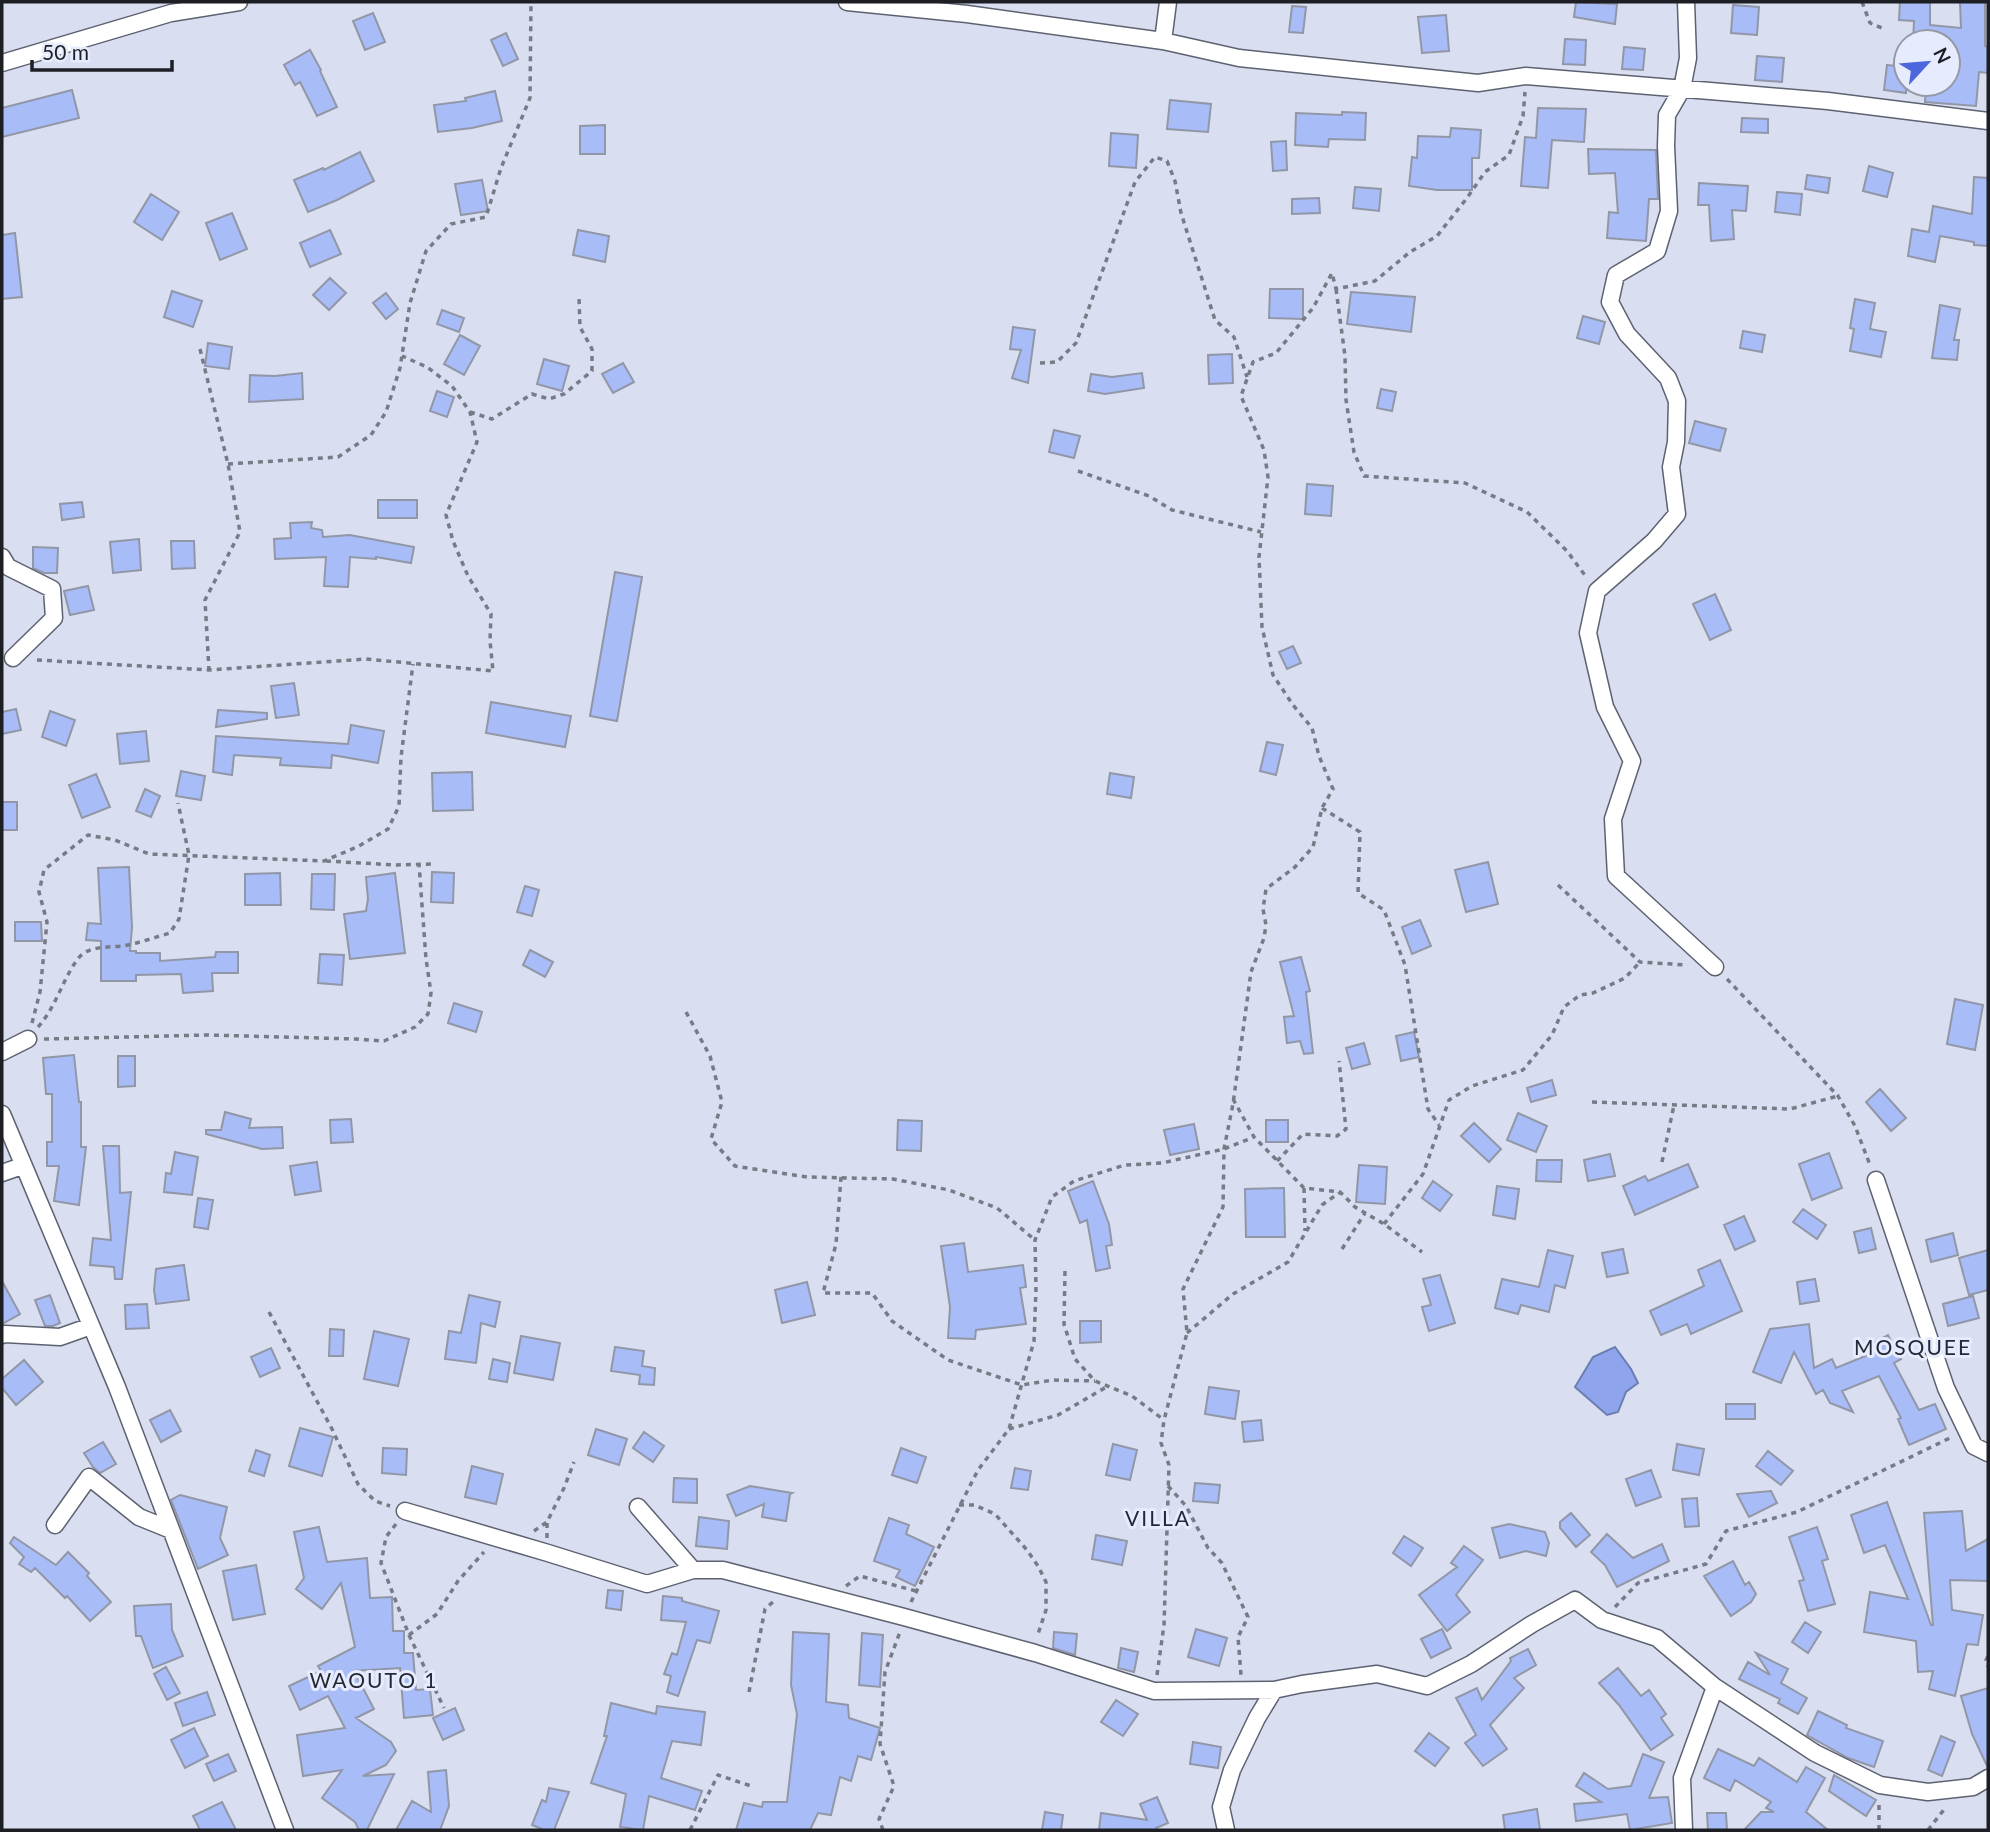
<svg xmlns="http://www.w3.org/2000/svg" width="1990" height="1832" viewBox="0 0 1990 1832" font-family="Lato,sans-serif">
<style>
.water{fill:#8ea5ed;stroke:#6c7db1;stroke-width:2}
.building{fill:#a8bcf7;stroke:#9297a7;stroke-width:2}
.lines{fill:none;stroke-linecap:round;stroke-linejoin:round}
.street-casing{stroke:#5d6271;stroke-width:19}
.path{stroke:#777b86;stroke-width:3.5;stroke-dasharray:5 5;stroke-linecap:butt}
.street{stroke:#fff;stroke-width:16}
.labels{text-anchor:middle;stroke-width:6;stroke-linejoin:round;paint-order:stroke}
.neighbourhood-label{font-size:21px;letter-spacing:2px;fill:#242935;stroke:#e6ecfd}
</style>
<rect width="100%" height="100%" fill="#d9dff0"/>
<path class="water" d="M 1615,1347 L 1631,1369 L 1638,1383 L 1626,1392 L 1618,1412 L 1607,1415 L 1575,1387 L 1593,1357 Z"/>
<path class="building" d="M 1576,2 L 1617,4 L 1615,24 L 1574,17 Z
M 1900,2 L 1930,2 L 1930,25 L 1961,28 L 1960,2 L 1985,2 L 1985,46 L 1988,47 L 1988,73 L 1979,72 L 1976,106 L 1925,102 L 1926,84 L 1948,84 L 1948,42 L 1913,42 L 1914,21 L 1899,20 Z
M 1733,5 L 1759,7 L 1757,35 L 1731,33 Z
M 1292,6 L 1306,7 L 1303,33 L 1289,32 Z
M 373,13 L 385,42 L 365,50 L 353,21 Z
M 1446,15 L 1449,51 L 1422,53 L 1418,17 Z
M 506,33 L 518,59 L 503,66 L 491,40 Z
M 1565,39 L 1586,40 L 1585,65 L 1563,64 Z
M 1624,47 L 1645,49 L 1643,70 L 1622,69 Z
M 310,50 L 321,70 L 320,71 L 337,107 L 317,116 L 300,82 L 295,85 L 284,65 Z
M 1757,56 L 1784,58 L 1782,82 L 1755,80 Z
M 1887,65 L 1906,67 L 1906,93 L 1884,90 Z
M 72,90 L 79,118 L 2,137 L 2,108 Z
M 495,91 L 502,121 L 472,128 L 438,132 L 434,105 L 466,101 L 465,98 Z
M 1170,100 L 1211,104 L 1208,132 L 1167,129 Z
M 1538,108 L 1586,109 L 1584,142 L 1552,140 L 1548,188 L 1521,186 L 1525,137 L 1536,138 Z
M 1342,112 L 1366,113 L 1365,140 L 1329,139 L 1328,147 L 1295,145 L 1296,113 L 1342,115 Z
M 1742,118 L 1768,119 L 1768,133 L 1741,132 Z
M 605,125 L 605,154 L 580,154 L 580,126 Z
M 1451,128 L 1481,130 L 1479,158 L 1472,158 L 1472,190 L 1437,190 L 1409,186 L 1412,157 L 1417,158 L 1418,136 L 1450,137 Z
M 1111,133 L 1138,135 L 1136,168 L 1109,166 Z
M 1286,141 L 1287,170 L 1273,171 L 1271,142 Z
M 1588,149 L 1656,150 L 1658,199 L 1649,199 L 1646,241 L 1607,238 L 1609,212 L 1618,213 L 1615,173 L 1589,174 Z
M 360,152 L 374,181 L 337,200 L 308,212 L 294,180 L 323,168 L 324,170 Z
M 1869,166 L 1893,173 L 1887,197 L 1863,191 Z
M 1807,175 L 1830,178 L 1828,193 L 1805,189 Z
M 1974,177 L 1988,178 L 1988,246 L 1974,245 L 1974,242 L 1940,236 L 1935,262 L 1908,256 L 1912,229 L 1929,232 L 1933,206 L 1972,214 Z
M 482,180 L 488,211 L 461,215 L 455,184 Z
M 1699,183 L 1748,186 L 1746,211 L 1732,210 L 1734,239 L 1711,241 L 1709,205 L 1698,205 Z
M 1355,187 L 1381,189 L 1379,211 L 1353,208 Z
M 1777,192 L 1802,194 L 1800,215 L 1775,212 Z
M 151,194 L 179,212 L 162,240 L 134,222 Z
M 1319,198 L 1320,213 L 1292,214 L 1292,199 Z
M 232,213 L 247,249 L 220,260 L 206,223 Z
M 330,230 L 341,254 L 310,267 L 300,243 Z
M 578,230 L 609,236 L 605,262 L 573,255 Z
M 15,233 L 22,297 L 2,299 L 2,235 Z
M 330,278 L 346,293 L 329,310 L 313,295 Z
M 1270,289 L 1303,289 L 1303,319 L 1269,318 Z
M 172,291 L 202,301 L 193,327 L 164,317 Z
M 1351,292 L 1415,297 L 1411,332 L 1347,324 Z
M 386,293 L 398,309 L 386,319 L 373,303 Z
M 1855,299 L 1875,303 L 1870,329 L 1886,332 L 1881,357 L 1850,351 L 1854,329 L 1850,328 Z
M 1940,305 L 1960,309 L 1954,340 L 1959,340 L 1957,360 L 1932,358 Z
M 442,310 L 464,318 L 459,332 L 437,324 Z
M 1583,316 L 1605,322 L 1599,344 L 1577,338 Z
M 1013,327 L 1035,330 L 1028,383 L 1012,378 L 1021,350 L 1010,349 Z
M 1743,331 L 1765,335 L 1762,352 L 1740,348 Z
M 460,335 L 480,346 L 464,375 L 444,364 Z
M 208,343 L 232,347 L 229,369 L 205,366 Z
M 1232,354 L 1233,383 L 1209,384 L 1208,355 Z
M 544,359 L 569,366 L 562,391 L 537,384 Z
M 623,363 L 634,382 L 613,393 L 602,374 Z
M 302,373 L 303,399 L 249,402 L 250,375 L 275,376 Z
M 1142,373 L 1144,388 L 1105,394 L 1088,391 L 1091,374 L 1112,377 Z
M 1381,389 L 1396,392 L 1392,411 L 1377,408 Z
M 437,391 L 454,397 L 447,417 L 430,411 Z
M 1695,421 L 1726,429 L 1720,451 L 1689,443 Z
M 1054,430 L 1080,436 L 1074,458 L 1049,452 Z
M 1307,484 L 1333,486 L 1331,516 L 1305,514 Z
M 378,500 L 417,500 L 417,518 L 378,518 Z
M 82,502 L 84,517 L 62,520 L 60,504 Z
M 312,522 L 311,528 L 322,530 L 323,537 L 350,535 L 414,547 L 411,563 L 376,557 L 376,559 L 350,557 L 348,587 L 324,586 L 326,557 L 275,559 L 274,539 L 291,538 L 290,523 Z
M 139,539 L 141,570 L 113,573 L 110,542 Z
M 171,541 L 194,541 L 195,568 L 172,569 Z
M 33,547 L 58,548 L 57,573 L 44,573 L 33,568 Z
M 615,572 L 642,577 L 617,721 L 590,716 Z
M 88,586 L 94,610 L 70,615 L 64,591 Z
M 1715,594 L 1731,630 L 1710,640 L 1693,604 Z
M 1293,646 L 1301,663 L 1287,669 L 1279,652 Z
M 294,683 L 299,715 L 276,718 L 271,686 Z
M 491,702 L 571,716 L 565,747 L 486,733 Z
M 16,709 L 21,730 L 2,734 L 2,712 Z
M 218,710 L 267,713 L 267,719 L 216,727 Z
M 50,711 L 75,720 L 66,746 L 42,737 Z
M 351,725 L 384,731 L 378,763 L 332,755 L 331,768 L 280,765 L 281,758 L 234,755 L 232,775 L 213,772 L 216,736 L 348,744 Z
M 146,731 L 149,761 L 120,764 L 117,734 Z
M 1267,742 L 1283,745 L 1276,775 L 1260,771 Z
M 181,771 L 205,776 L 201,800 L 176,796 Z
M 472,772 L 473,810 L 433,811 L 432,773 Z
M 1110,773 L 1134,777 L 1131,798 L 1107,794 Z
M 96,774 L 110,807 L 82,818 L 69,785 Z
M 145,789 L 160,796 L 151,817 L 136,811 Z
M 2,802 L 17,802 L 17,830 L 2,830 Z
M 1488,862 L 1498,904 L 1466,912 L 1455,870 Z
M 129,867 L 132,927 L 130,951 L 136,951 L 136,953 L 160,953 L 160,961 L 215,957 L 216,952 L 238,952 L 238,973 L 212,973 L 213,991 L 183,993 L 181,974 L 136,975 L 136,981 L 101,981 L 101,941 L 86,940 L 88,923 L 101,924 L 98,868 Z
M 432,872 L 454,873 L 453,903 L 431,902 Z
M 280,873 L 281,905 L 245,905 L 245,874 Z
M 395,873 L 405,953 L 350,959 L 344,914 L 366,911 L 368,899 L 366,877 Z
M 312,874 L 335,874 L 334,910 L 311,909 Z
M 525,886 L 539,890 L 532,916 L 517,912 Z
M 1420,920 L 1431,946 L 1412,954 L 1402,927 Z
M 15,922 L 41,922 L 42,941 L 15,941 Z
M 530,950 L 553,962 L 545,977 L 523,965 Z
M 320,954 L 344,955 L 342,985 L 318,983 Z
M 1301,957 L 1310,991 L 1306,992 L 1313,1053 L 1304,1054 L 1300,1041 L 1287,1043 L 1284,1017 L 1294,1016 L 1280,962 Z
M 1955,999 L 1983,1005 L 1975,1050 L 1947,1044 Z
M 454,1003 L 482,1012 L 476,1032 L 448,1023 Z
M 1414,1032 L 1419,1057 L 1401,1061 L 1396,1036 Z
M 1364,1043 L 1370,1064 L 1352,1069 L 1346,1048 Z
M 74,1055 L 79,1102 L 81,1102 L 81,1147 L 86,1147 L 79,1205 L 54,1201 L 59,1166 L 47,1166 L 47,1142 L 52,1142 L 52,1094 L 46,1094 L 43,1058 Z
M 118,1056 L 135,1056 L 135,1086 L 118,1087 Z
M 1552,1080 L 1556,1095 L 1531,1102 L 1527,1088 Z
M 1880,1089 L 1906,1118 L 1891,1131 L 1866,1102 Z
M 225,1112 L 251,1119 L 249,1128 L 282,1127 L 283,1148 L 262,1149 L 206,1134 L 206,1130 L 221,1130 Z
M 1518,1113 L 1547,1126 L 1536,1152 L 1507,1140 Z
M 351,1119 L 353,1142 L 331,1143 L 330,1120 Z
M 898,1120 L 922,1121 L 921,1151 L 897,1150 Z
M 1266,1120 L 1288,1120 L 1288,1142 L 1266,1142 Z
M 1474,1123 L 1501,1149 L 1489,1162 L 1461,1136 Z
M 1194,1124 L 1199,1149 L 1170,1155 L 1164,1130 Z
M 103,1146 L 119,1146 L 120,1193 L 131,1192 L 122,1279 L 115,1279 L 114,1267 L 90,1265 L 93,1238 L 111,1240 Z
M 175,1152 L 198,1157 L 192,1195 L 164,1192 L 166,1173 L 171,1174 Z
M 1829,1153 L 1842,1188 L 1812,1200 L 1799,1164 Z
M 1610,1154 L 1615,1176 L 1588,1181 L 1584,1160 Z
M 1537,1160 L 1562,1160 L 1561,1182 L 1536,1181 Z
M 317,1162 L 321,1191 L 295,1195 L 290,1166 Z
M 1688,1164 L 1698,1187 L 1635,1215 L 1623,1186 L 1645,1176 L 1648,1181 Z
M 1359,1165 L 1387,1167 L 1385,1204 L 1356,1202 Z
M 1093,1181 L 1109,1224 L 1112,1245 L 1106,1246 L 1110,1268 L 1096,1271 L 1087,1220 L 1080,1223 L 1068,1191 Z
M 1433,1181 L 1452,1195 L 1440,1211 L 1422,1198 Z
M 1497,1186 L 1519,1189 L 1515,1219 L 1493,1215 Z
M 1284,1188 L 1285,1237 L 1246,1237 L 1245,1189 Z
M 198,1198 L 213,1200 L 208,1229 L 194,1227 Z
M 1803,1209 L 1826,1225 L 1817,1239 L 1793,1222 Z
M 1744,1216 L 1755,1241 L 1735,1250 L 1724,1225 Z
M 1871,1228 L 1876,1249 L 1859,1253 L 1854,1232 Z
M 1953,1233 L 1958,1255 L 1931,1262 L 1926,1240 Z
M 964,1243 L 968,1272 L 1023,1265 L 1026,1287 L 1020,1288 L 1026,1324 L 976,1330 L 975,1339 L 948,1338 L 950,1307 L 941,1246 Z
M 1623,1249 L 1628,1273 L 1607,1277 L 1602,1253 Z
M 1548,1250 L 1573,1256 L 1565,1288 L 1555,1285 L 1549,1312 L 1521,1305 L 1518,1314 L 1495,1308 L 1502,1279 L 1539,1287 Z
M 1988,1250 L 1988,1290 L 1969,1295 L 1959,1258 Z
M 1720,1260 L 1742,1311 L 1691,1334 L 1687,1324 L 1661,1335 L 1650,1311 L 1704,1286 L 1698,1270 Z
M 184,1265 L 189,1300 L 156,1304 L 154,1290 L 156,1269 Z
M 1440,1275 L 1455,1323 L 1429,1331 L 1422,1307 L 1431,1305 L 1423,1279 Z
M 1815,1279 L 1819,1301 L 1800,1304 L 1797,1282 Z
M 2,1281 L 20,1314 L 2,1324 Z
M 807,1282 L 815,1315 L 782,1323 L 775,1290 Z
M 50,1295 L 60,1323 L 53,1326 L 45,1326 L 35,1300 Z
M 469,1295 L 500,1302 L 495,1327 L 481,1323 L 476,1363 L 445,1359 L 449,1331 L 461,1333 Z
M 1973,1296 L 1979,1318 L 1948,1326 L 1943,1304 Z
M 147,1304 L 149,1328 L 126,1329 L 125,1305 Z
M 1080,1321 L 1101,1321 L 1101,1342 L 1080,1343 Z
M 1809,1324 L 1814,1368 L 1832,1359 L 1836,1368 L 1868,1355 L 1864,1348 L 1888,1335 L 1901,1359 L 1894,1363 L 1919,1410 L 1935,1404 L 1946,1429 L 1909,1445 L 1898,1419 L 1901,1418 L 1879,1376 L 1842,1391 L 1853,1412 L 1830,1403 L 1823,1390 L 1816,1394 L 1794,1352 L 1781,1383 L 1753,1372 L 1770,1329 Z
M 330,1329 L 344,1330 L 343,1356 L 329,1356 Z
M 374,1331 L 409,1339 L 398,1386 L 364,1379 Z
M 521,1336 L 560,1343 L 553,1380 L 514,1373 Z
M 615,1347 L 644,1351 L 642,1366 L 655,1368 L 654,1385 L 639,1384 L 640,1375 L 611,1371 Z
M 271,1348 L 280,1368 L 260,1377 L 251,1357 Z
M 493,1359 L 510,1363 L 507,1382 L 489,1379 Z
M 24,1360 L 43,1382 L 16,1405 L 2,1388 L 2,1379 Z
M 1209,1387 L 1239,1391 L 1235,1419 L 1205,1414 Z
M 1726,1404 L 1755,1404 L 1755,1419 L 1726,1419 Z
M 170,1410 L 181,1431 L 161,1442 L 150,1420 Z
M 1261,1420 L 1263,1440 L 1244,1442 L 1242,1422 Z
M 300,1428 L 333,1437 L 322,1476 L 289,1466 Z
M 596,1429 L 627,1439 L 619,1465 L 588,1455 Z
M 644,1432 L 664,1446 L 653,1462 L 633,1448 Z
M 103,1442 L 116,1464 L 100,1473 L 93,1467 L 84,1453 Z
M 1113,1444 L 1137,1450 L 1130,1480 L 1106,1475 Z
M 1677,1444 L 1704,1449 L 1699,1475 L 1673,1470 Z
M 383,1448 L 407,1449 L 406,1475 L 382,1473 Z
M 901,1448 L 926,1457 L 917,1483 L 892,1475 Z
M 256,1450 L 270,1455 L 264,1476 L 249,1471 Z
M 1768,1451 L 1793,1471 L 1781,1485 L 1756,1466 Z
M 472,1466 L 503,1474 L 496,1504 L 465,1497 Z
M 1015,1468 L 1031,1471 L 1028,1490 L 1011,1488 Z
M 1651,1470 L 1661,1497 L 1636,1506 L 1626,1479 Z
M 674,1478 L 697,1479 L 697,1503 L 673,1502 Z
M 1195,1483 L 1220,1485 L 1218,1503 L 1193,1501 Z
M 750,1486 L 792,1493 L 790,1494 L 786,1521 L 762,1517 L 764,1504 L 736,1516 L 727,1495 Z
M 1771,1491 L 1777,1503 L 1749,1517 L 1737,1494 Z
M 180,1495 L 227,1507 L 220,1538 L 228,1555 L 198,1569 L 171,1500 Z
M 1697,1498 L 1699,1526 L 1685,1527 L 1682,1499 Z
M 1887,1502 L 1931,1625 L 1933,1625 L 1924,1513 L 1962,1511 L 1966,1551 L 1988,1539 L 1988,1581 L 1950,1580 L 1952,1610 L 1983,1615 L 1978,1645 L 1967,1644 L 1955,1696 L 1929,1689 L 1933,1671 L 1918,1672 L 1916,1641 L 1864,1632 L 1870,1592 L 1908,1599 L 1885,1545 L 1864,1553 L 1851,1515 Z
M 1571,1513 L 1590,1535 L 1576,1547 L 1560,1528 L 1560,1522 Z
M 699,1517 L 729,1521 L 727,1549 L 696,1546 Z
M 889,1518 L 909,1525 L 906,1534 L 934,1547 L 915,1586 L 896,1577 L 900,1570 L 874,1561 Z
M 1509,1524 L 1545,1532 L 1549,1543 L 1546,1556 L 1526,1551 L 1500,1558 L 1492,1528 Z
M 319,1527 L 327,1562 L 367,1558 L 370,1598 L 392,1597 L 393,1631 L 404,1631 L 404,1653 L 413,1653 L 416,1690 L 430,1689 L 433,1715 L 404,1718 L 400,1668 L 354,1671 L 374,1709 L 356,1718 L 391,1742 L 396,1751 L 386,1765 L 363,1776 L 394,1774 L 367,1830 L 359,1830 L 355,1822 L 322,1798 L 342,1770 L 303,1776 L 297,1735 L 345,1728 L 328,1696 L 300,1710 L 289,1686 L 321,1671 L 318,1666 L 355,1647 L 341,1583 L 322,1609 L 296,1589 L 304,1578 L 294,1532 Z
M 1817,1527 L 1828,1559 L 1822,1561 L 1835,1604 L 1808,1611 L 1799,1581 L 1804,1580 L 1789,1537 Z
M 1607,1534 L 1633,1558 L 1662,1544 L 1669,1561 L 1617,1587 L 1605,1565 L 1591,1552 Z
M 1096,1535 L 1127,1541 L 1122,1565 L 1092,1559 Z
M 1404,1536 L 1423,1548 L 1411,1566 L 1393,1553 Z
M 14,1537 L 56,1565 L 68,1552 L 89,1573 L 87,1576 L 111,1602 L 90,1621 L 67,1596 L 65,1598 L 35,1568 L 31,1572 L 19,1564 L 24,1557 L 10,1543 Z
M 1464,1546 L 1483,1560 L 1456,1595 L 1470,1612 L 1447,1631 L 1419,1595 L 1457,1567 L 1451,1563 Z
M 1733,1561 L 1745,1585 L 1749,1582 L 1756,1594 L 1751,1602 L 1731,1616 L 1704,1576 Z
M 256,1565 L 265,1614 L 233,1620 L 223,1571 Z
M 608,1590 L 623,1591 L 621,1610 L 606,1608 Z
M 663,1596 L 682,1598 L 682,1601 L 719,1611 L 710,1643 L 697,1640 L 678,1696 L 667,1692 L 671,1676 L 664,1674 L 672,1653 L 677,1655 L 686,1622 L 661,1620 Z
M 171,1604 L 172,1630 L 183,1656 L 153,1668 L 141,1636 L 136,1636 L 134,1606 Z
M 1805,1622 L 1821,1632 L 1808,1653 L 1792,1642 Z
M 1196,1629 L 1227,1638 L 1219,1666 L 1188,1657 Z
M 1442,1629 L 1451,1648 L 1431,1658 L 1421,1639 Z
M 793,1632 L 829,1634 L 826,1702 L 848,1705 L 849,1718 L 880,1728 L 871,1760 L 858,1756 L 851,1781 L 840,1777 L 831,1815 L 818,1813 L 810,1830 L 736,1830 L 744,1803 L 762,1807 L 763,1802 L 787,1802 L 797,1714 L 791,1685 Z
M 1054,1632 L 1077,1634 L 1075,1655 L 1053,1648 Z
M 862,1633 L 883,1635 L 880,1687 L 859,1685 Z
M 1121,1648 L 1138,1652 L 1134,1672 L 1118,1668 Z
M 1528,1649 L 1536,1665 L 1514,1678 L 1524,1688 L 1490,1725 L 1507,1749 L 1483,1766 L 1465,1743 L 1476,1735 L 1456,1698 L 1477,1688 L 1482,1700 L 1511,1661 L 1510,1658 Z
M 1756,1653 L 1788,1669 L 1781,1683 L 1807,1698 L 1798,1714 L 1778,1703 L 1780,1699 L 1739,1679 L 1748,1662 L 1770,1675 Z
M 166,1667 L 180,1693 L 167,1700 L 154,1674 Z
M 1618,1668 L 1641,1696 L 1649,1690 L 1666,1714 L 1661,1718 L 1673,1735 L 1651,1750 L 1619,1705 L 1599,1683 Z
M 1988,1688 L 1988,1768 L 1972,1734 L 1961,1696 Z
M 207,1692 L 215,1715 L 183,1726 L 175,1703 Z
M 1116,1700 L 1138,1714 L 1123,1736 L 1101,1722 Z
M 611,1703 L 656,1714 L 657,1706 L 705,1712 L 701,1745 L 672,1741 L 661,1778 L 702,1791 L 695,1810 L 649,1796 L 643,1830 L 620,1827 L 626,1794 L 591,1783 L 607,1736 L 604,1736 Z
M 455,1708 L 464,1730 L 443,1740 L 433,1718 Z
M 1818,1711 L 1847,1725 L 1846,1728 L 1883,1741 L 1874,1767 L 1848,1758 L 1807,1735 Z
M 194,1728 L 208,1756 L 185,1768 L 171,1740 Z
M 1429,1733 L 1449,1748 L 1435,1766 L 1415,1751 Z
M 1941,1736 L 1955,1742 L 1942,1776 L 1928,1770 Z
M 1193,1742 L 1221,1747 L 1218,1768 L 1190,1764 Z
M 1718,1749 L 1754,1766 L 1759,1758 L 1797,1782 L 1806,1767 L 1825,1778 L 1806,1812 L 1828,1830 L 1744,1830 L 1761,1812 L 1774,1812 L 1766,1808 L 1771,1802 L 1735,1780 L 1730,1791 L 1704,1778 Z
M 228,1754 L 236,1771 L 214,1781 L 206,1764 Z
M 1643,1754 L 1664,1762 L 1649,1798 L 1668,1797 L 1672,1823 L 1630,1830 L 1627,1814 L 1576,1821 L 1574,1804 L 1601,1802 L 1576,1786 L 1584,1773 L 1608,1789 L 1631,1786 Z
M 446,1770 L 449,1806 L 440,1830 L 396,1830 L 412,1801 L 431,1812 L 428,1772 Z
M 1834,1775 L 1876,1800 L 1866,1816 L 1829,1791 Z
M 549,1788 L 569,1792 L 554,1830 L 544,1830 L 532,1825 L 542,1800 L 546,1802 Z
M 1157,1797 L 1168,1823 L 1156,1828 L 1156,1830 L 1099,1830 L 1101,1813 L 1147,1820 L 1140,1804 Z
M 222,1802 L 236,1830 L 200,1830 L 193,1816 Z
M 1537,1809 L 1540,1830 L 1505,1830 L 1503,1815 Z
M 1045,1812 L 1063,1815 L 1061,1830 L 1042,1830 Z
M 1707,1813 L 1726,1813 L 1727,1830 L 1708,1830 Z"/>
<g class="lines">
<defs>
<path id="street" d="M 847,2 L 967,14 L 1163,41 L 1239,58 L 1478,83 L 1526,76 L 1710,91 L 1828,101 L 1988,121
M 1686,2 L 1688,58 L 1682,89 L 1667,115 L 1666,146 L 1669,211 L 1657,251 L 1616,275 L 1610,302 L 1627,334 L 1668,378 L 1677,401 L 1676,442 L 1671,467 L 1677,514 L 1654,541 L 1597,591 L 1588,633 L 1605,707 L 1632,761 L 1613,819 L 1616,876 L 1715,967
M 1163,41 L 1168,2
M 2,63 L 171,13 L 239,2
M 2,557 L 8,567 L 52,589 L 54,618 L 13,658
M 2,1052 L 28,1039
M 2,1114 L 117,1387 L 285,1830
M 2,1173 L 22,1166
M 1876,1180 L 1946,1388 L 1974,1446 L 1988,1453
M 2,1335 L 5,1334 L 60,1337 L 91,1326
M 638,1507 L 693,1570
M 405,1511 L 548,1553 L 647,1584 L 693,1570 L 723,1570 L 904,1617 L 1035,1653 L 1154,1691 L 1274,1690
M 55,1525 L 89,1477 L 139,1517 L 171,1530
M 1226,1830 L 1221,1807 L 1232,1770 L 1257,1718 L 1274,1690 L 1302,1684 L 1377,1674 L 1427,1686 L 1471,1664 L 1532,1624 L 1575,1600 L 1602,1620 L 1657,1638 L 1715,1687 L 1815,1753 L 1880,1785 L 1928,1792 L 1973,1787 L 1988,1778
M 1684,1830 L 1682,1778 L 1715,1687"/>
</defs>
<use href="#street" class="street-casing"/>
<path class="path" d="M 1862,2 L 1870,23 L 1884,29
M 1336,289 L 1345,356 L 1346,400 L 1354,452 L 1364,476 L 1465,483 L 1527,512 L 1567,551 L 1587,578
M 200,349 L 228,464 L 240,532 L 205,600 L 209,670
M 1040,363 L 1057,362 L 1076,343 L 1135,182 L 1155,157 L 1167,161 L 1175,181 L 1181,213 L 1215,320 L 1234,337 L 1247,377
M 470,412 L 492,419 L 532,394 L 549,399 L 564,394 L 592,371 L 592,349 L 580,327 L 579,298
M 228,464 L 338,457 L 371,435 L 386,412 L 400,368 L 410,303 L 426,251 L 451,224 L 486,217 L 501,168 L 530,98 L 531,2
M 1078,471 L 1149,496 L 1172,510 L 1261,532
M 37,660 L 209,670 L 366,659 L 493,671 L 490,641 L 491,614 L 468,576 L 453,541 L 446,515 L 477,442 L 470,412 L 452,386 L 427,367 L 402,356
M 1322,808 L 1360,832 L 1358,893 L 1384,910 L 1405,965 L 1428,1109 L 1439,1125
M 326,861 L 396,865 L 432,864
M 1558,885 L 1640,962 L 1686,965
M 1727,979 L 1838,1096 L 1855,1126 L 1870,1165
M 686,1012 L 710,1056 L 722,1102 L 711,1139 L 735,1166 L 807,1177 L 893,1179 L 949,1190 L 997,1208 L 1035,1240
M 32,1023 L 40,992 L 47,922 L 39,892 L 44,870 L 88,835 L 115,840 L 149,854 L 324,861 L 359,846 L 388,829 L 399,806 L 401,757 L 413,664
M 38,1027 C 56,1007 62,981 77,960 C 89,943 111,949 128,945 C 142,942 156,937 170,933 L 179,919 L 189,855 L 178,803
M 44,1039 L 208,1035 L 356,1039 L 384,1041 L 415,1027 L 428,1014 L 431,993 L 426,959 L 419,864
M 1233,1099 L 1254,1137 L 1304,1188 L 1340,1192 L 1355,1207 L 1384,1224 L 1422,1252
M 1592,1102 L 1790,1109 L 1838,1096
M 1277,1161 L 1303,1134 L 1337,1136 L 1346,1129 L 1339,1061
M 1662,1162 L 1674,1105
M 841,1177 L 836,1244 L 823,1293 L 872,1293 L 892,1321 L 948,1360 L 1022,1385 L 1053,1380 L 1095,1381
M 1304,1188 L 1305,1231
M 1384,1224 L 1423,1174 L 1449,1100 L 1472,1086 L 1523,1070 L 1552,1035 L 1564,1007 L 1580,995 L 1593,993 L 1625,978 L 1640,962
M 1342,1249 L 1365,1213
M 1065,1271 L 1064,1324 L 1075,1359 L 1095,1381 L 1132,1396 L 1164,1420
M 269,1312 L 332,1429 L 358,1484 L 375,1501 L 390,1506
M 1187,1333 L 1233,1294 L 1288,1262 L 1322,1205 L 1339,1193
M 1009,1429 L 1058,1415 L 1108,1386
M 1168,1486 L 1186,1506 L 1208,1548 L 1222,1563 L 1248,1617 L 1238,1637 L 1241,1675
M 959,1505 L 974,1505 L 995,1514 L 1027,1550 L 1038,1566 L 1046,1582 L 1046,1610 L 1037,1637
M 396,1524 L 386,1537 L 381,1563 L 409,1635 L 444,1708
M 534,1531 L 547,1522
M 547,1538 L 547,1522 L 564,1488 L 574,1462
M 846,1586 L 860,1576 L 916,1591
M 911,1602 L 978,1470 L 1009,1429 L 1034,1341 L 1036,1288 L 1035,1240 L 1052,1197 L 1074,1181 L 1125,1165 L 1162,1163 L 1224,1149 L 1254,1137
M 1615,1607 L 1638,1583 L 1706,1564 L 1726,1531 L 1797,1512 L 1952,1437
M 409,1635 L 437,1614 L 458,1581 L 484,1552
M 1988,1656 L 1986,1660 L 1988,1667
M 1157,1675 L 1164,1625 L 1169,1465 L 1161,1443 L 1164,1420 L 1187,1333 L 1183,1289 L 1223,1207 L 1224,1149 L 1233,1104 L 1251,972 L 1264,938 L 1266,925 L 1263,909 L 1266,889 L 1295,867 L 1313,847 L 1322,808 L 1333,789 L 1319,756 L 1312,728 L 1293,705 L 1273,675 L 1262,627 L 1259,557 L 1268,477 L 1264,450 L 1241,396 L 1253,362 L 1276,353 L 1313,308 L 1332,273 L 1336,289 L 1375,281 L 1410,252 L 1437,236 L 1467,198 L 1485,172 L 1509,155 L 1523,116 L 1525,92
M 749,1692 L 765,1609 L 774,1601
M 690,1830 L 718,1775 L 754,1787
M 883,1830 L 879,1819 L 894,1786 L 880,1744 L 885,1672 L 900,1632
M 1879,1830 L 1879,1801
M 1928,1830 L 1946,1807"/>
<use href="#street" class="street"/>
</g>
<g class="labels">
<g class="neighbourhood-label">
<text x="1913" y="1355">MOSQUEE</text>
<text x="1158" y="1526">VILLA</text>
<text x="374" y="1688">WAOUTO 1</text>
</g>
</g>
<rect width="1990" height="1832" fill="none" stroke="#1d1f25" stroke-width="7"/>
<g transform="translate(1927 63) rotate(64)"><circle r="33" fill="#e6ecfd" stroke="#969aa7" stroke-width="2"/>
<path d="M0-5L12 26L0 18L-12 26Z" fill="#4d66db"/>
<text y="-10" font-size="19" font-weight="bold" text-anchor="middle" fill="#1d1f25">N</text>
</g>
<path d="M32 60v10h140v-10" fill="none" stroke="#1d1f25" stroke-width="3.5"/>
<text x="42" y="60" font-size="21" fill="#1d1f25" stroke="#e6ecfd" stroke-width="5" paint-order="stroke">50 m</text>
</svg>
